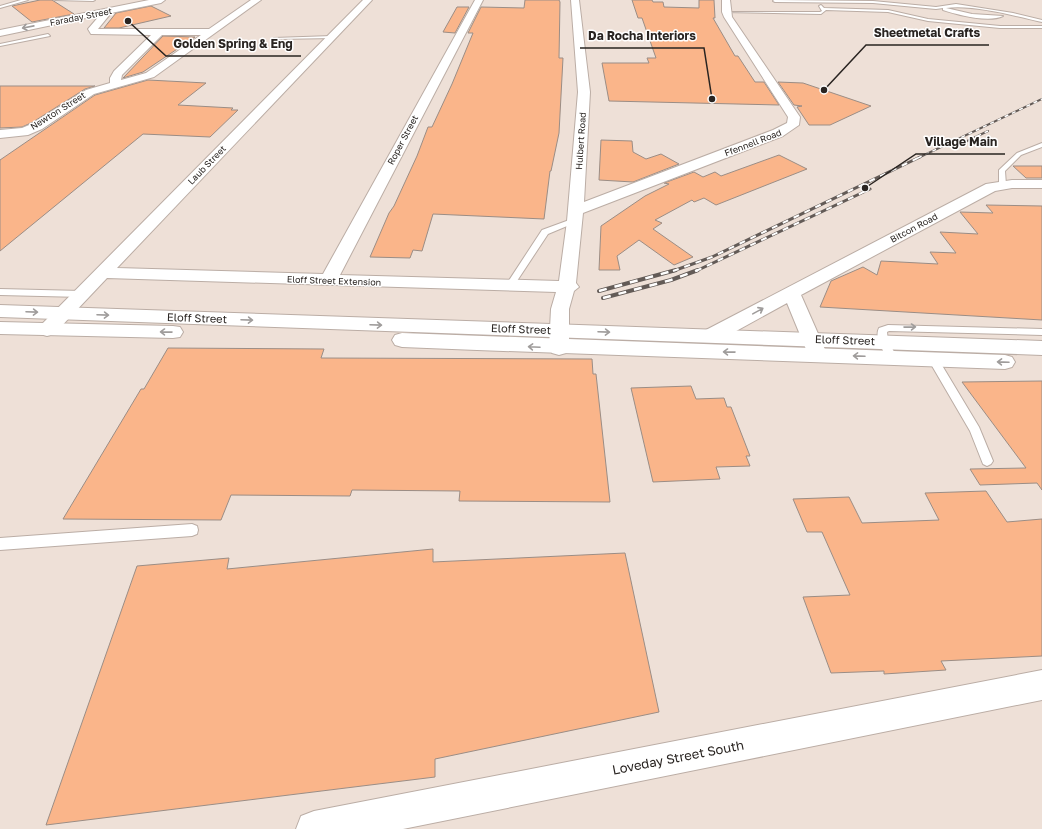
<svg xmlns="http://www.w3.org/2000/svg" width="1042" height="829" viewBox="0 0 1042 829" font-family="'Golos Text',sans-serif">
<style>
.building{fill:#fab58a;stroke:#9b8d85}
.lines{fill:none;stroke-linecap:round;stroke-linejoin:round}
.service-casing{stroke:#bbada5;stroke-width:2}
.minor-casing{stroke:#bbada5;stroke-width:2}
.tertiary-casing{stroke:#bbada5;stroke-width:2}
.service{fill:#fff;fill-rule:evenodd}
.minor{fill:#fff;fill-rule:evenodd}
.tertiary{fill:#fff;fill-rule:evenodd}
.rail-far2-casing{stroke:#635b57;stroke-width:2}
.rail-far1-casing{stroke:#635b57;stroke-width:3}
.rail-casing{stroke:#635b57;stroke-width:4}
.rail-far2{stroke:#fff;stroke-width:1.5;stroke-dasharray:4;stroke-linecap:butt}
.rail-far1{stroke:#fff;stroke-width:2;stroke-dasharray:6;stroke-linecap:butt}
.rail{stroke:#fff;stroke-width:2.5;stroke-dasharray:8;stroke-linecap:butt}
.oneway{stroke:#9f9c9b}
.labels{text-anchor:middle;stroke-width:3;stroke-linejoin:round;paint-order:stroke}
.far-street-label{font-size:9px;fill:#292421;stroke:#fff}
.street-label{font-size:11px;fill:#292421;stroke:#fff}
.near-street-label{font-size:13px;fill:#292421;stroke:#fff}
.leader{fill:none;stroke:#292421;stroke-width:1.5}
.callout-dot{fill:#292421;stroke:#fff;stroke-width:1.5}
.callout-label{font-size:12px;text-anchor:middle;font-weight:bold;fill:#292421;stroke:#fff;stroke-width:3;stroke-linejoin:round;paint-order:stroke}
</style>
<rect width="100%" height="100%" fill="#eee0d7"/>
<path class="building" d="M 40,0 L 52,0 L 74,14 L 32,22 L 12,6 Z
M 525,0 L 559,0 L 560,2 L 559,58 L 563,58 L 559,133 L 551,171 L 550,171 L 544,219 L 433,214 L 422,251 L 413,250 L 410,258 L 370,257 L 389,213 L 394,206 L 417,156 L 428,127 L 432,127 L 452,84 L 473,33 L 468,33 L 481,7 L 524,8 Z
M 632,0 L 652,0 L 653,2 L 663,2 L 664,7 L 699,8 L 699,0 L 714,0 L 715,18 L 713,18 L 735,56 L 738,56 L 755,82 L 764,82 L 779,105 L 609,101 L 602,63 L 649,63 L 647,58 L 656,58 L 642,18 L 638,18 Z
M 151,6 L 171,16 L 119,28 L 104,28 L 116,13 Z
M 457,7 L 469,7 L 455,33 L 443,32 Z
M 163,36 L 195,37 L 143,72 L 123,78 Z
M 148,80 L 206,83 L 178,105 L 233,108 L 231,110 L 238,110 L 210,137 L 143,134 L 0,251 L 0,160 L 95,95 Z
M 778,82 L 803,83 L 871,106 L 830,125 L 809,125 L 797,107 L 802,106 L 794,105 Z
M 0,86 L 95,86 L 85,89 L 33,122 L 22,127 L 0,128 Z
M 601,140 L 632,141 L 633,152 L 646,159 L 661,154 L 679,164 L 633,182 L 599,180 Z
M 779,155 L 807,169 L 716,205 L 704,198 L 694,202 L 692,200 L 655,220 L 662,223 L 653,229 L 693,257 L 674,265 L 639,240 L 617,256 L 620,270 L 599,270 L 601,226 L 645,196 L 669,184 L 664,183 L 694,172 L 703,177 L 715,172 L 721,176 Z
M 1013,166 L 1042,166 L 1042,178 L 1026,178 Z
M 986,205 L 1042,206 L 1042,320 L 820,307 L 831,281 L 863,267 L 877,275 L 881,261 L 938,264 L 930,252 L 956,253 L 940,232 L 978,234 L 960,212 L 993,213 Z
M 168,348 L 324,349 L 321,358 L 592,359 L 593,374 L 596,374 L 610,502 L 459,501 L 460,491 L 352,490 L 350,496 L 231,495 L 221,520 L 63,519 L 141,389 L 144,389 Z
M 1042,381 L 1042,490 L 1037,483 L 980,485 L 970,469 L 1026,468 L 962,382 Z
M 691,386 L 696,399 L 724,398 L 727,407 L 731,407 L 750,456 L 746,456 L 750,466 L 716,467 L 720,479 L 653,482 L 631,388 Z
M 986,491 L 1007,522 L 1042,519 L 1042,656 L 941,661 L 946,670 L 884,674 L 884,671 L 831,673 L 803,597 L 850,595 L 822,532 L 807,532 L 793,499 L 849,497 L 862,523 L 939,520 L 925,493 Z
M 433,549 L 433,562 L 625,553 L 659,712 L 435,759 L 435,777 L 46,825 L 137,566 L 229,558 L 227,569 Z"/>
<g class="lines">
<defs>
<path id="service" d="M 21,0 L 28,0 L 0,8 L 0,6 Z
M 55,0 L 95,0 L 93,1 Z
M 774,0 L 873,1 L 936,7 L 956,4 L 1013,13 L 1042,20 L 1042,22 C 1015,16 972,4 946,8 L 972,14 L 1003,16 C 989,23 958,15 943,10 L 943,8 L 936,9 L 873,3 L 775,2 L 773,1 Z
M 821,5 L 824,8 L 888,10 L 928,19 L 1000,26 L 1042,26 L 1042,28 L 1000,28 L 928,21 L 888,12 L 826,10 L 821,14 L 724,12 L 820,12 L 822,11 L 819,6 Z
M 48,34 L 50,36 L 0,46 L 0,44 Z
M 332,36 L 334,38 L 276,39 L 274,38 Z
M 1042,143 L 1042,147 L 1021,155 L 1005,171 L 1006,185 L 999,187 L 999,170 L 1017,153 Z
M 572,219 L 579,221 L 548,234 L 513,287 L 507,287 L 506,285 L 542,230 Z
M 0,289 L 82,291 L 87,294 L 82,297 L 0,295 Z
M 888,325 L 1042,329 L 1042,335 L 889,331 L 887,332 L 888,341 L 897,357 L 892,360 L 888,359 C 883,350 874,338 879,328 Z
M 933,356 L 937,357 L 979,427 L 993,461 L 991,464 L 987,466 L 983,464 L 970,431 L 928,359 Z
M 192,524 L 197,526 L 198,530 L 197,534 L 192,536 L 0,550 L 0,538 Z"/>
<path id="minor" d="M 149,0 L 165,0 L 161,3 L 111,13 L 98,29 L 209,29 L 251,0 L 261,0 L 154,77 L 94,94 L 42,129 L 28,135 L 0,138 L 0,130 L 22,128 L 34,123 L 86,90 L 110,83 L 110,78 L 114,71 L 151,35 L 91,34 L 88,29 L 100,15 L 0,36 L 0,30 ZM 162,35 L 201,35 L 146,73 L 121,80 L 122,75 Z
M 363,0 L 372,0 L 117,268 L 323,274 L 475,0 L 483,0 L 340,275 L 559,281 L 567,221 L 578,92 L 571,0 L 579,0 L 590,92 L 584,202 L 773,130 L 787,123 L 788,117 L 724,17 L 722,12 L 722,0 L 730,0 L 732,17 L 800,117 L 799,125 L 783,136 L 583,213 L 576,283 L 579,287 L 574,291 L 569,309 L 569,348 L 566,353 L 559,355 L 552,353 L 549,348 L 551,309 L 556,292 L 107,278 L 54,334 L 47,336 L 40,334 L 37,330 L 40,326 Z
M 1012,180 L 1042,180 L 1042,188 L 1012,188 L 995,191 L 801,295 L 827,354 L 824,359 L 817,361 L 810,359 L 787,303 L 718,341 L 711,342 L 704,341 L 701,336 L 704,331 L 986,184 Z
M 1042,670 L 1042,700 L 403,829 L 296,829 L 301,816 L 314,811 Z"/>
<path id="tertiary" d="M 0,305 L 1042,341 L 1042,355 L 0,317 Z
M 0,322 L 173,326 L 180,327 L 183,332 L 180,337 L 173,338 L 0,334 Z
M 402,333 L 1005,355 L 1012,357 L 1015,362 L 1012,367 L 1005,369 L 477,350 L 402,347 L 395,345 L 392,340 L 395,335 Z"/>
</defs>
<use href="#service" class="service-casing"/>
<use href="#minor" class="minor-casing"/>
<use href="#tertiary" class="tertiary-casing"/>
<use href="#service" class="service"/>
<use href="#minor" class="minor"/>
<use href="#tertiary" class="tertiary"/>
<defs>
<path id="rail-far2" d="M 963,143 L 988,131
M 918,158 L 1042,99"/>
<path id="rail-far1" d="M 673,271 L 712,257 L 920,157
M 696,271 L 870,189"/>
<path id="rail" d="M 599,291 L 676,270
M 603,298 L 671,280 L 698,270"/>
</defs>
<use href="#rail-far2" class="rail-far2-casing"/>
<use href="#rail-far1" class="rail-far1-casing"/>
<use href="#rail" class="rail-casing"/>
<use href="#rail-far2" class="rail-far2"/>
<use href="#rail-far1" class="rail-far1"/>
<use href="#rail" class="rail"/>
</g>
<defs><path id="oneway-shaft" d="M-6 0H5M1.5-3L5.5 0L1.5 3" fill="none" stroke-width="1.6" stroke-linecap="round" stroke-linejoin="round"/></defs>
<g class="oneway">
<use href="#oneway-shaft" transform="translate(28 27) rotate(169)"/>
<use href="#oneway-shaft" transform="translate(758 311) rotate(-29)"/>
<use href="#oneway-shaft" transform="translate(32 312) rotate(2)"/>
<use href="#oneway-shaft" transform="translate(103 315) rotate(2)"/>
<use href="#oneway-shaft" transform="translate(247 320) rotate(2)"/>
<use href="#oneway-shaft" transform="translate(376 325) rotate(2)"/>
<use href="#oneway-shaft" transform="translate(910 327) rotate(-1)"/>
<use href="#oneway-shaft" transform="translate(166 332) rotate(-179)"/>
<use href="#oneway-shaft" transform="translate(604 332) rotate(2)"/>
<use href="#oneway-shaft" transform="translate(534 347) rotate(-177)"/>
<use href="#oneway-shaft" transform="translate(729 352) rotate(-179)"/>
<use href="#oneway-shaft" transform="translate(859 356) rotate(-178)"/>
<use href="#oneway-shaft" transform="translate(1003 362) rotate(-178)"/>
</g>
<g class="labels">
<g class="far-street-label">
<text transform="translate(81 17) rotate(-11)" y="3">Faraday Street</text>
<text transform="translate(58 111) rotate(-32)" y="3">Newton Street</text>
<text transform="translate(403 140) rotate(-62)" y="3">Roper Street</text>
<text transform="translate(581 141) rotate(-86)" y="3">Hulbert Road</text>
<text transform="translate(753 143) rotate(-21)" y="3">Ffennell Road</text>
<text transform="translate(207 165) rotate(-46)" y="3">Laub Street</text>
<text transform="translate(914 228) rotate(-28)" y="3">Bitcon Road</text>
<text transform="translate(334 281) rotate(2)" y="3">Eloff Street Extension</text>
</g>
<g class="street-label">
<text transform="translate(197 318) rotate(2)" y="4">Eloff Street</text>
<text transform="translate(521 329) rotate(2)" y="4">Eloff Street</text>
<text transform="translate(845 340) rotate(2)" y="4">Eloff Street</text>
</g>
<g class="near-street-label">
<text transform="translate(678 757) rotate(-11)" y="5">Loveday Street South</text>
</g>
</g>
<path class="leader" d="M824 90L866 45H989M712 99L704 48H580M128 21L166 56H301M865 188L916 154H1005"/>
<g class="callout-dot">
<circle cx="824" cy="90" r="4"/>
<circle cx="712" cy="99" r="4"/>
<circle cx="128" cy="21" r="4"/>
<circle cx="865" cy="188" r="4"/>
</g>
<g class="callout-label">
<text x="927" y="37">Sheetmetal Crafts</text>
<text x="642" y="40">Da Rocha Interiors</text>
<text x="233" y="48">Golden Spring &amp; Eng</text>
<text x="961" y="146">Village Main</text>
</g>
</svg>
